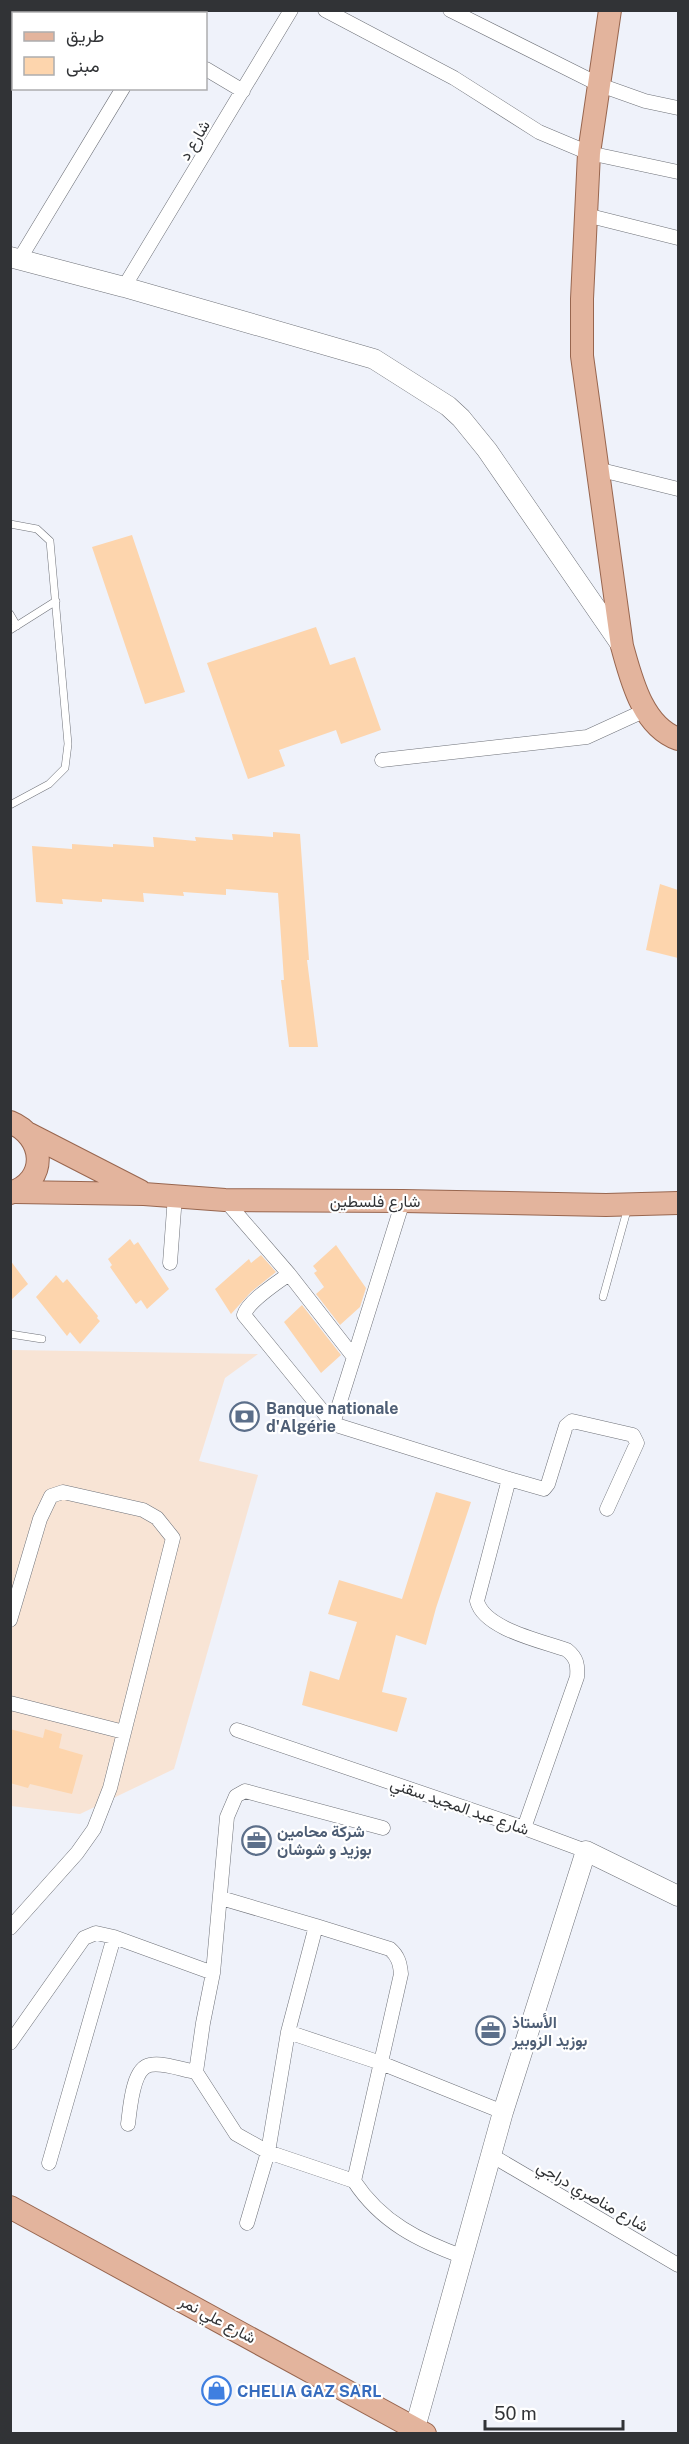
<svg xmlns="http://www.w3.org/2000/svg" width="689" height="2444" viewBox="0 0 689 2444" font-family="'Public Sans',Vazirmatn,sans-serif">
<style>
.commercial{fill:#f8e4d5}
.building{fill:#fdd5ad}
.lines{fill:none;stroke-linecap:round;stroke-linejoin:round}
.lane-casing{stroke:#6f7279;stroke-width:8}
.street-casing{stroke:#6f7279;stroke-width:15}
.secondary-casing{stroke:#6f7279;stroke-width:21}
.primary-casing{stroke:#98664f;stroke-width:24}
.lane{stroke:#fff;stroke-width:7}
.street{stroke:#fff;stroke-width:14}
.secondary{stroke:#fff;stroke-width:20}
.primary{stroke:#e3b49d;stroke-width:22}
.labels{text-anchor:middle;stroke-width:4.5;stroke-linejoin:round;paint-order:stroke}
.street-label{font-size:16px;fill:#313336;stroke:#fff}
.service-label{font-size:16px;font-weight:bold;fill:#4e5e75;stroke:#fff;text-anchor:start}
.shop-label{font-size:16px;font-weight:bold;fill:#366cbe;stroke:#fff;text-anchor:start}
</style>
<rect width="100%" height="100%" fill="#eff2fa"/>
<path class="commercial" d="M 12,1350 L 258,1354 L 225,1378 L 199,1461 L 258,1475 L 174,1769 L 80,1814 L 11,1806 Z"/>
<path class="building" d="M 132,535 L 185,692 L 145,704 L 92,547 Z
M 316,627 L 330,665 L 355,657 L 381,730 L 341,744 L 336,730 L 279,750 L 285,766 L 248,779 L 207,663 Z
M 273,832 L 300,834 L 309,960 L 307,960 L 318,1047 L 289,1047 L 281,980 L 284,980 L 278,893 L 226,889 L 226,895 L 183,892 L 184,896 L 143,893 L 144,902 L 102,899 L 102,902 L 62,899 L 63,904 L 36,902 L 32,846 L 72,849 L 72,844 L 113,847 L 113,844 L 154,847 L 153,837 L 196,841 L 195,837 L 233,840 L 232,834 L 273,837 Z
M 660,884 L 678,890 L 678,958 L 646,950 Z
M 130,1239 L 134,1245 L 138,1242 L 169,1289 L 147,1309 L 141,1300 L 136,1304 L 110,1267 L 112,1265 L 108,1259 Z
M 336,1245 L 366,1288 L 360,1307 L 340,1325 L 316,1294 L 324,1287 L 314,1273 L 317,1271 L 313,1266 Z
M 261,1255 L 276,1272 L 251,1292 L 231,1314 L 215,1289 L 249,1259 L 251,1263 Z
M 10,1260 L 28,1284 L 10,1301 Z
M 56,1275 L 63,1283 L 67,1279 L 98,1316 L 97,1318 L 100,1321 L 80,1344 L 70,1332 L 67,1336 L 36,1297 Z
M 302,1305 L 341,1355 L 321,1373 L 284,1322 Z
M 436,1492 L 471,1502 L 436,1608 L 426,1645 L 396,1635 L 382,1692 L 407,1698 L 397,1732 L 302,1705 L 310,1671 L 339,1680 L 357,1622 L 328,1614 L 339,1580 L 402,1599 Z
M 10,1729 L 43,1738 L 45,1729 L 62,1734 L 59,1748 L 83,1755 L 72,1794 L 30,1784 L 28,1788 L 10,1783 Z"/>
<g class="lines">
<defs>
<path id="lane" d="M 10,524 L 37,529 L 50,541 L 68,744 L 65,768 L 49,784 L 10,805
M 10,614 L 17,626
M 10,630 L 56,601
M 603,1297 L 628,1207
M 10,1334 L 42,1339"/>
<path id="street" d="M 93,10 L 100,14
M 325,10 L 454,78 L 539,132 L 589,153 L 678,172
M 450,10 L 600,85 L 645,101 L 678,108
M 206,69 L 243,91
M 586,215 L 678,238
M 19,260 L 123,88
M 124,287 L 291,10
M 597,469 L 678,489
M 382,760 L 587,737 L 646,710
M 225,1200 L 289,1274 L 353,1356
M 170,1263 L 175,1196
M 289,1274 C 277,1283 248,1301 244,1315 L 333,1424 L 509,1479 L 477,1601 C 484,1629 542,1641 567,1650 C 577,1658 578,1665 577,1677 L 524,1828
M 333,1424 L 403,1201
M 509,1479 L 544,1489 L 548,1484 L 566,1426 L 572,1421 L 633,1435 L 637,1443 L 607,1509
M 10,1620 L 40,1519 L 51,1496 L 63,1492 L 143,1510 L 157,1518 L 173,1538 L 110,1788 L 94,1829 L 77,1853 L 10,1928
M 10,1703 L 124,1732
M 237,1730 L 524,1828 L 586,1851
M 221,1898 L 316,1926
M 288,2032 L 381,2063 L 503,2112
M 10,2043 L 84,1938 L 96,1933 L 114,1937
M 128,2124 C 130,2110 132,2068 150,2065 C 163,2062 183,2070 196,2072
M 491,2155 L 678,2265
M 49,2163 L 114,1937 L 213,1973
M 354,2181 L 268,2152 L 236,2134 L 196,2072 L 203,2023 L 213,1973 L 227,1817 L 236,1796 L 245,1791 L 383,1828
M 247,2223 L 268,2152 L 288,2032 L 316,1926 L 390,1949 C 398,1956 400,1963 401,1974 L 354,2181 C 381,2222 419,2241 464,2257"/>
<path id="secondary" d="M 10,257 L 124,287 L 374,359 L 448,406 L 461,418 L 487,450 L 622,646
M 415,2428 L 503,2112 L 586,1851 L 678,1896"/>
<path id="primary" d="M 610,10 L 589,153 L 582,299 L 582,356 L 622,646 C 631,678 642,726 678,739
M 10,1122 C 45,1136 49,1181 10,1193
M 29,1134 L 140,1191
M 15,1192 L 144,1194 L 225,1200 L 403,1201 L 606,1205 L 678,1203
M 10,2207 L 425,2434"/>
</defs>
<use href="#lane" class="lane-casing"/>
<use href="#street" class="street-casing"/>
<use href="#secondary" class="secondary-casing"/>
<use href="#primary" class="primary-casing"/>
<use href="#lane" class="lane"/>
<use href="#street" class="street"/>
<use href="#secondary" class="secondary"/>
<use href="#primary" class="primary"/>
</g>
<defs>
<symbol id="bank-ring" viewBox="-11 -11 22 22"><circle r="9.5" fill="#fff" stroke="#5c6f8a" stroke-width="1.5"/><path d="M-6-4H6V4H-6ZM0-2.3a2.3 2.3 0 1 0 0 4.6a2.3 2.3 0 1 0 0-4.6Z" fill="#5c6f8a"/></symbol>
<symbol id="office-ring" viewBox="-11 -11 22 22"><circle r="9.5" fill="#fff" stroke="#5c6f8a" stroke-width="1.5"/><path d="M-6-3h4V-5.5h4V-3h4V5H-6ZM-1-4.5V-3h2v-1.5ZM-6 0V1H6V0Z" fill="#5c6f8a"/></symbol>
<symbol id="shop-ring" viewBox="-11 -11 22 22"><circle r="9.5" fill="#fff" stroke="#3f7fe0" stroke-width="1.5"/><path d="M-5-2.5h2.3a2.7 3.5 0 0 1 5.4 0H5L5.5 6h-11ZM-1.5-2.5h3a1.5 2.3 0 0 0-3 0Z" fill="#3f7fe0"/></symbol>
</defs>
<g fill-rule="evenodd">
<use href="#bank-ring" x="228" y="1400" width="33" height="33"/>
<use href="#office-ring" x="240" y="1824" width="33" height="33"/>
<use href="#office-ring" x="474" y="2014" width="33" height="33"/>
<use href="#shop-ring" x="200" y="2374" width="33" height="33"/>
</g>
<g class="labels">
<g class="street-label">
<text transform="translate(194 140) rotate(-59)" y="6">شارع د</text>
<text x="375" y="1207">شارع فلسطين</text>
<text transform="translate(460 1806) rotate(19)" y="6">شارع عبد المجيد سقني</text>
<text transform="translate(593 2196) rotate(30)" y="6">شارع مناصري دراجي</text>
<text transform="translate(218 2319) rotate(28)" y="6">شارع علي نمر</text>
</g>
<g class="service-label">
<text x="266" y="1414">Banque nationale<tspan x="266" dy="18">d'Algérie</tspan></text>
<text x="277" y="1837">شركة محامين<tspan x="277" dy="18">بوزيد و شوشان</tspan></text>
<text x="512" y="2028">الأستاذ<tspan x="512" dy="18">بوزيد الزوبير</tspan></text>
</g>
<g class="shop-label">
<text x="237" y="2397">CHELIA GAZ SARL</text>
</g>
</g>
<rect width="689" height="2444" fill="none" stroke="#313336" stroke-width="24"/>
<rect x="12" y="12" width="195" height="78" fill="#ffffff" stroke="#adadaf" stroke-width="1.5"/>
<rect x="24" y="32" width="30" height="9" fill="#e3b49d" stroke="#adadaf" stroke-width="1.5"/>
<text x="66" y="42" font-size="18" fill="#313336">طريق</text>
<rect x="24" y="57" width="30" height="18" fill="#fdd5ad" stroke="#adadaf" stroke-width="1.5"/>
<text x="66" y="72" font-size="18" fill="#313336">مبنى</text>
<path d="M485 2420v9h138v-9" fill="none" stroke="#313336" stroke-width="3"/>
<text x="494" y="2420" font-size="18" fill="#313336" stroke="#ffffff" stroke-width="4.5" paint-order="stroke">50 m</text>
</svg>
